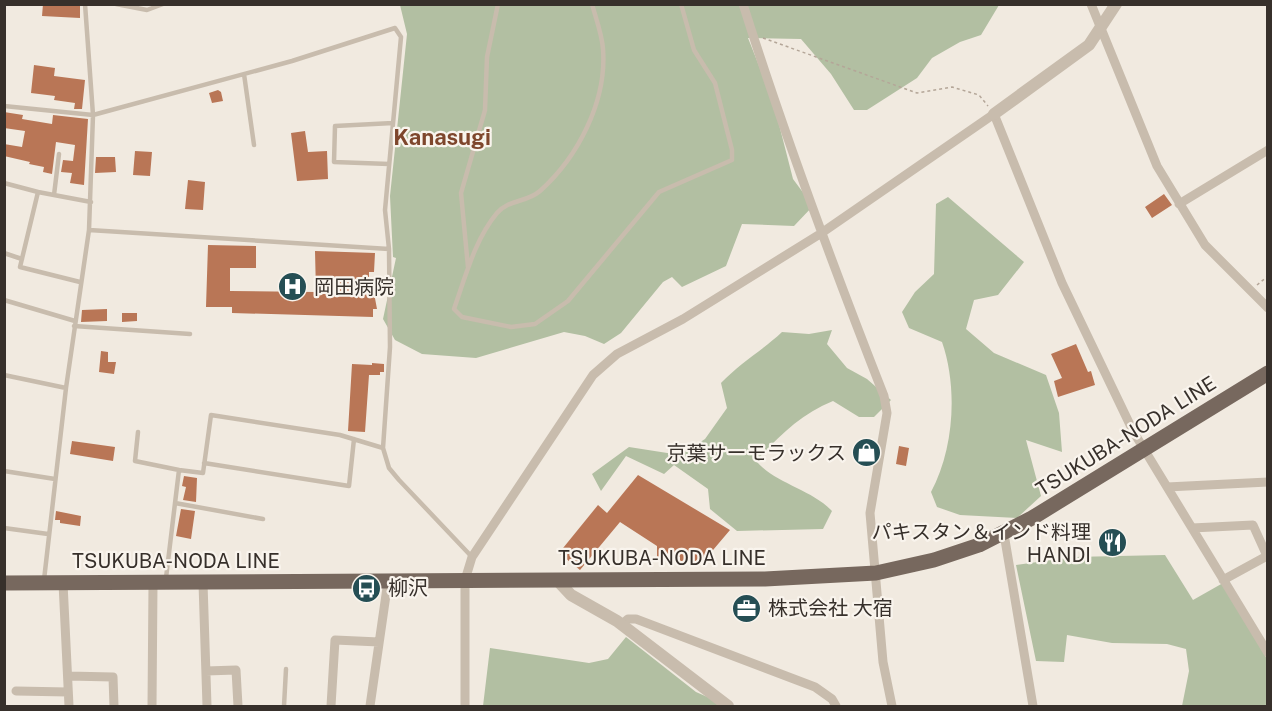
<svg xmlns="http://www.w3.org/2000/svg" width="1272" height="711" viewBox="0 0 1272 711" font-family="'Public Sans','Noto Sans JP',sans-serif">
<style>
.green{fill:#b2bfa2}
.building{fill:#b97656}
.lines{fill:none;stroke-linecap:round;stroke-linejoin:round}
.path{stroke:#b4a698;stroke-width:1.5;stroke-dasharray:3 3;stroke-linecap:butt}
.service{stroke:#c8bcad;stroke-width:4.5}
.minor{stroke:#c8bcad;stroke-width:9}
.tertiary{stroke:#c8bcad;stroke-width:12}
.primary{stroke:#77685e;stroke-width:15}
.labels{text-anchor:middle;stroke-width:4.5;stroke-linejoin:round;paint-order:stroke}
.poi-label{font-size:20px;fill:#37302b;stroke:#f9f4ed;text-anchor:start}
.street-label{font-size:20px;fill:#37302b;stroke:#f9f4ed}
.quarter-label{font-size:22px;font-weight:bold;fill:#7e462c;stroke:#f9f4ed}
</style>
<rect width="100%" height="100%" fill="#f1eae0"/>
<path class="green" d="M 400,5 L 999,5 L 981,35 L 960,42 L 932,58 L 917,78 L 867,110 L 854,110 L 831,74 L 801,39 L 748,38 L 773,101 L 793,179 L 813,206 L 794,226 L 742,224 L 726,266 L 682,287 L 672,277 L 663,282 L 621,333 L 604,344 L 585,336 L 564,332 L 476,358 L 422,354 L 395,340 L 383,319 L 396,258 L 393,257 L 390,196 L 407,34 Z
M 948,197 L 1024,262 L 998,295 L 974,300 L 966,329 L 994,353 L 1046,375 L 1059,413 L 1062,452 L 1026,440 L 1041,496 L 1017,518 L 960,515 L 937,507 L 931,492 C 954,449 958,388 942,342 L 909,328 L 902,312 L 915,292 L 934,274 L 936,204 Z
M 832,330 L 827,344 L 847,368 L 867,379 L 891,400 L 874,417 L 859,417 L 833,401 C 801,414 779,436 756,461 C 776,484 811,489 832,511 L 823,529 L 737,531 L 710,509 L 708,489 L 674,465 L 664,474 L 626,456 L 601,491 L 592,474 L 629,447 L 680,455 L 705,439 L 727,408 L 721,383 C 740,363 763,350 782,332 L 809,334 Z
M 1165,555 L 1193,600 L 1223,583 L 1267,659 L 1266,706 L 1182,706 L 1189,671 L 1186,649 L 1167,644 L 1112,643 L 1067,635 L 1064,662 L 1036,661 L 1016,565 L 1073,557 Z
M 626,637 L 696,692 L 728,706 L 483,706 L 490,648 L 589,663 L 608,659 Z"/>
<path class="building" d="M 43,4 L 80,4 L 80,18 L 42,16 Z
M 34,65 L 55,68 L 54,76 L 85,80 L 82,109 L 74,109 L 75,103 L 54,100 L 55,96 L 31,93 Z
M 218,90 L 221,92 L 223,101 L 212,103 L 209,93 Z
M 4,112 L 23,115 L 22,119 L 52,124 L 53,115 L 88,119 L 84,185 L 70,183 L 72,173 L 61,172 L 63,160 L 73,161 L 75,145 L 56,142 L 52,174 L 43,172 L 44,167 L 29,164 L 30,162 L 4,156 L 4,144 L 22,147 L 25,131 L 4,128 Z
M 305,131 L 308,152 L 327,151 L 328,179 L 297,181 L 291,133 Z
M 135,151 L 152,152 L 150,176 L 133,175 Z
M 96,157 L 115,157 L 116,172 L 95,173 Z
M 188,180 L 205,182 L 203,210 L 185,209 Z
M 1164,194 L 1172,205 L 1152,218 L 1145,207 Z
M 208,245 L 256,246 L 256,268 L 230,268 L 230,291 L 316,292 L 315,251 L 375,253 L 374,272 L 369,272 L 369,293 L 374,293 L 377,309 L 373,309 L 373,317 L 232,313 L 232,307 L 206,307 Z
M 107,309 L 107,321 L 81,322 L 82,310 Z
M 122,313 L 137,313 L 137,321 L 122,322 Z
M 1076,344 L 1088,372 L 1091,371 L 1095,385 L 1058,397 L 1054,381 L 1062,378 L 1051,354 Z
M 101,351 L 108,352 L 108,362 L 116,362 L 114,374 L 99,372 Z
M 372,363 L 384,364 L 384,372 L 380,372 L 380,375 L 369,375 L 365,432 L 348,431 L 352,364 L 372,365 Z
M 72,441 L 115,447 L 113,461 L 70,454 Z
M 899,446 L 909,448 L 906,466 L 896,464 Z
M 638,475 L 730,530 L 702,563 L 680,563 L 680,557 L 657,557 L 657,546 L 620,522 L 580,570 L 559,553 L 598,505 L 607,513 Z
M 184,476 L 197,478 L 196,502 L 183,500 L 186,487 L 182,486 Z
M 181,509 L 195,511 L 191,539 L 176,536 Z
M 56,511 L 81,516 L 80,526 L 60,523 L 60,520 L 55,520 Z"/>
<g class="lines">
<path class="path" d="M 763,38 L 917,93 L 952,87 L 979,95 L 988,106
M 1257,285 L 1268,276"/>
<path class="service" d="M 116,4 L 147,10 L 163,4
M 592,4 C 596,19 602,34 603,49 C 607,101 578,157 540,191 C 526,203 509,199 497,213 C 475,239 465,278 454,309 L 462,317 L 511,327 L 535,324 L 568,301 L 659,192 L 732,160 L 732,150 L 715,83 L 694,50 L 681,4
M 244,74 L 254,145
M 4,106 L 93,115 L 292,61 L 395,28 L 401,37 L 385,210 L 389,249 L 390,347 L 383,448 L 389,468 L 399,480 L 472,557
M 389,164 L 334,162 L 335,126 L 393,123
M 4,183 L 38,192 L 20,267 L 80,282
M 38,192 L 91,202
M 54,195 L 59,154
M 89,230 L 389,249
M 4,253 L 22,259
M 468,267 L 461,193 L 485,110 L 487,57 L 498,4
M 4,300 L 75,321
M 74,326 L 190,334
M 4,375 L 66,388
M 138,432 L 135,461 L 179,470
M 204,463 L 349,486 L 354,439
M 4,471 L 55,479
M 175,503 L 263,519
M 4,528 L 48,534
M 166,578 L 179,470 L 203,473 L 211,415 L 340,435 L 383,448
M 44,580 L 66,388 L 89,230 L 93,115 L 85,4
M 284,706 L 286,669"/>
<path class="minor" d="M 743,4 C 785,137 833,266 884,396 L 887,413 L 870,513 L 883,662 L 892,706
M 1091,4 L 1157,166 L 1205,245 L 1268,308
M 1179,204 L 1268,150
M 1167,487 L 1268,482
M 1192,528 L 1253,525 L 1267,556 L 1223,580
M 1004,534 L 1033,706
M 63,583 L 69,706
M 203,583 L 207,706
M 622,624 L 628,619 L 636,619 L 815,687 L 832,699 L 836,706
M 206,671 L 236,670 L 238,706
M 68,676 L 113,677 L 114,706
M 16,691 L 68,692
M 152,706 L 153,584
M 331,706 L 335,640 L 379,642
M 370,706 L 388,581
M 465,706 L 465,580 L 472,557 L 593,375 L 617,354 L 683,319 L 820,234 L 994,114 L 1062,283 L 1133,431 L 1268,653"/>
<path class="tertiary" d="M 994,114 L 1089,45 L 1116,4
M 556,579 L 571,595 L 617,621 L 728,706"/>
<path class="primary" d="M 4,583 L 765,579 L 876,573 L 934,560 L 979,545 L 1032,518 L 1268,373"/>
</g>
<defs>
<symbol id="hospital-disc" viewBox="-11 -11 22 22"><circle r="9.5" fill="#254e54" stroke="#f9f4ed"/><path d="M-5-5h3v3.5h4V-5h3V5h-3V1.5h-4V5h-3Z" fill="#fff"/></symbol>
<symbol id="shop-disc" viewBox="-11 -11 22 22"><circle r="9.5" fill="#254e54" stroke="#f9f4ed"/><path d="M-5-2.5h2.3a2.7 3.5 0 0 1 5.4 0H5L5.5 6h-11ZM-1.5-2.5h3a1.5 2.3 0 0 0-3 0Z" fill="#fff"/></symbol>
<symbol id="restaurant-disc" viewBox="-11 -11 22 22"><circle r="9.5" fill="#254e54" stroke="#f9f4ed"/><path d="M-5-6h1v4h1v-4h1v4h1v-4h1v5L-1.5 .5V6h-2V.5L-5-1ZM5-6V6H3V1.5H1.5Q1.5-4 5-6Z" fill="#fff"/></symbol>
<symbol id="bus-disc" viewBox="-11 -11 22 22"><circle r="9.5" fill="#254e54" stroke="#f9f4ed"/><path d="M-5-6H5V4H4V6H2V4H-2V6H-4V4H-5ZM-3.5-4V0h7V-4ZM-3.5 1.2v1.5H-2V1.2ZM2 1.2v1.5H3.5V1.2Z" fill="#fff"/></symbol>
<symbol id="office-disc" viewBox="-11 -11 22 22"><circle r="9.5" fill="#254e54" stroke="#f9f4ed"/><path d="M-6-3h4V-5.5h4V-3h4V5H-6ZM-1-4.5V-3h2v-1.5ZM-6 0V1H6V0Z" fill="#fff"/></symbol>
</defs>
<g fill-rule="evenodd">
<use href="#hospital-disc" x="276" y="270" width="33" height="33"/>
<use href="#shop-disc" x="850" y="436" width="33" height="33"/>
<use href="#restaurant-disc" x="1096" y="526" width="33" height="33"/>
<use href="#bus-disc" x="350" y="572" width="33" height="33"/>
<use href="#office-disc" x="730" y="592" width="33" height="33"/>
</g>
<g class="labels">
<g class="poi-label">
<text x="314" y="294">岡田病院</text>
<text x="846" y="460" text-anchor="end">京葉サーモラックス</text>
<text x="1091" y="539" text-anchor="end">パキスタン＆インド料理<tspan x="1091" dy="23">HANDI</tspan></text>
<text x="388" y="595">柳沢</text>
<text x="768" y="615">株式会社 大宿</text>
</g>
<g class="street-label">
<text transform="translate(1126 436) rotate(-32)" y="7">TSUKUBA-NODA LINE</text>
<text x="662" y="565">TSUKUBA-NODA LINE</text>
<text x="176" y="568">TSUKUBA-NODA LINE</text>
</g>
<g class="quarter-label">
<text x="442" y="145">Kanasugi</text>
</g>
</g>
<rect width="1272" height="711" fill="none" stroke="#37302b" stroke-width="12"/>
</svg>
